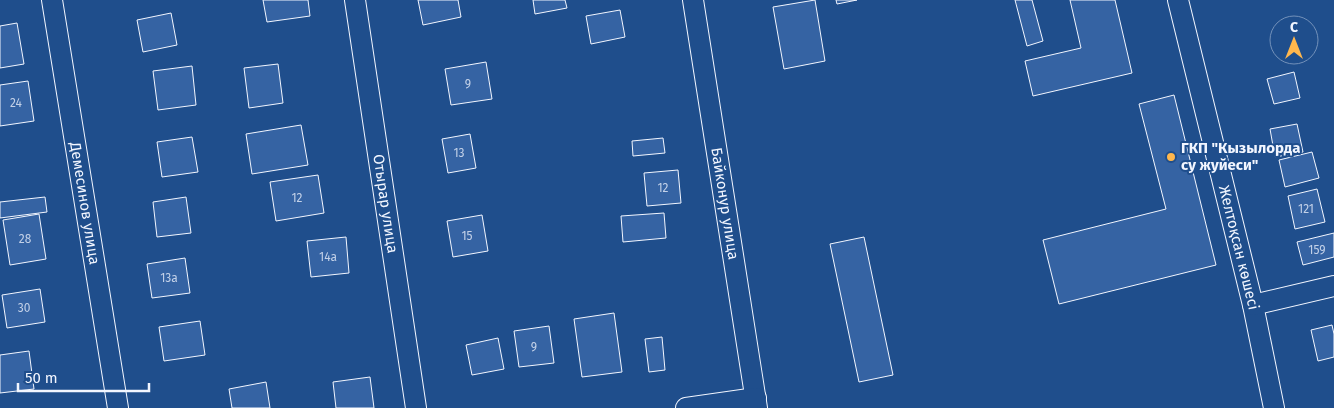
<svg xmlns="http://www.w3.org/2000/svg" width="1334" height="408" viewBox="0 0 1334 408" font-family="'Fira Sans',sans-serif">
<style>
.building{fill:#3563a3;stroke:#f2f6ff}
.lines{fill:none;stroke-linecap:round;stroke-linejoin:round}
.minor-casing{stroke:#f2f6ff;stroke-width:22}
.minor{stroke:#1f4e8c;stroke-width:20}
.poi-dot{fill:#ffb74d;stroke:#1f4e8c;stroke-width:2}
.labels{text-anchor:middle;stroke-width:4;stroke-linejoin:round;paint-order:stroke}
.number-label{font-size:12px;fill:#c3d1e8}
.poi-label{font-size:15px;font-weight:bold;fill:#f2f6ff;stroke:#1f4e8c;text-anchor:start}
.street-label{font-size:15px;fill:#f2f6ff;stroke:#1f4e8c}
</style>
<rect width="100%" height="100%" fill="#1f4e8c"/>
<path class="building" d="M 263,0 L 308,0 L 310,16 L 267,22 Z
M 418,0 L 458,0 L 461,17 L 423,25 Z
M 533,0 L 565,0 L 567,8 L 535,14 Z
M 815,0 L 825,61 L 784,69 L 773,7 Z
M 836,0 L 857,0 L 837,4 Z
M 1015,0 L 1032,0 L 1043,41 L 1027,46 Z
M 1070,0 L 1115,0 L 1132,73 L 1033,96 L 1025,61 L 1081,48 Z
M 620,10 L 625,37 L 591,44 L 586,16 Z
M 171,13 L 177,45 L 143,52 L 137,20 Z
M 17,23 L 24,64 L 0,68 L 0,26 Z
M 486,62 L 492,99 L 451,105 L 445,69 Z
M 278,64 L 283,103 L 249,108 L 244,68 Z
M 192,66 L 196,105 L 158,110 L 153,71 Z
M 1294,72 L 1300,98 L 1274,104 L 1267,79 Z
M 28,81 L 34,121 L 0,126 L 0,85 Z
M 1174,95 L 1216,265 L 1059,304 L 1043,240 L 1166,209 L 1139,104 Z
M 1297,124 L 1303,152 L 1275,157 L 1270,129 Z
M 301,125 L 308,165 L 252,174 L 246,134 Z
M 470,134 L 476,168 L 448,173 L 442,139 Z
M 192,137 L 198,172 L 162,177 L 157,142 Z
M 663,138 L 665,153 L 633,156 L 632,141 Z
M 1312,152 L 1319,178 L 1285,187 L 1279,160 Z
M 678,170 L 681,203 L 647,206 L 644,173 Z
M 318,175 L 324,213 L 276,221 L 270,182 Z
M 1317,189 L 1325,222 L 1295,229 L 1288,196 Z
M 45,197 L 47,212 L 0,218 L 0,202 Z
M 186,197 L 191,233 L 157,237 L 153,202 Z
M 664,213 L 666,238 L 623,242 L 621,216 Z
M 39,214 L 46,259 L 10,265 L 3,220 Z
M 482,215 L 488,251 L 453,257 L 447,221 Z
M 1334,233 L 1334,257 L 1303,265 L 1297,242 Z
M 346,237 L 349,273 L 311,277 L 307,241 Z
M 864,237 L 893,375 L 859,382 L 830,244 Z
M 185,258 L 190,293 L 152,298 L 147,264 Z
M 40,289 L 45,322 L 7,328 L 2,295 Z
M 614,313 L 622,372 L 582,377 L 574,319 Z
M 200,321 L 205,355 L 164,361 L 159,327 Z
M 1332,325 L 1334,334 L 1334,357 L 1318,361 L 1311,330 Z
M 549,326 L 554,363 L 519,367 L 514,331 Z
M 662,337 L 665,370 L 649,372 L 645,339 Z
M 498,338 L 504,369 L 472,375 L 466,345 Z
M 29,351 L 34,389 L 0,393 L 0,355 Z
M 370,377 L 374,408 L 336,408 L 333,382 Z
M 266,382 L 270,408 L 232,408 L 229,389 Z"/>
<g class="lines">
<defs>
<g id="minor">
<path id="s1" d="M 52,0 L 118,408"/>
<path id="s2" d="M 355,0 L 416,408"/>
<path id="s3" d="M 693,0 L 757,408"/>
<path id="s4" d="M 1178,0 L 1253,305 L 1274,408"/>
<path d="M 1253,305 L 1334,286"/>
<path d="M 686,408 L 756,398"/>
</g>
</defs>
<use href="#minor" class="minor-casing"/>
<use href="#minor" class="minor"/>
</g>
<circle class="poi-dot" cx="1171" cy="157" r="5"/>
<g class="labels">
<g class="number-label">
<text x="468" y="88">9</text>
<text x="16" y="107">24</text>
<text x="459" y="157">13</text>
<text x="663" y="192">12</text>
<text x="297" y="202">12</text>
<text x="1306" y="213">121</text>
<text x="467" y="240">15</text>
<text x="25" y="243">28</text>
<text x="1317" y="254">159</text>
<text x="328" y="261">14а</text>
<text x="169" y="282">13а</text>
<text x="24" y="312">30</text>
<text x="534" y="351">9</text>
</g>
<g class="poi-label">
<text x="1181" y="153">ГКП "Кызылорда<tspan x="1181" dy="17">су жуйеси"</tspan></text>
</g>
<g class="street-label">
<text dy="5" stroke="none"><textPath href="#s1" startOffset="206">Демесинов улица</textPath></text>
<text dy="5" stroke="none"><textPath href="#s2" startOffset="206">Отырар улица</textPath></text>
<text dy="5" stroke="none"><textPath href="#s3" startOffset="206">Байконур улица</textPath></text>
<text dy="5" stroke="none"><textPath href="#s4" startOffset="255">Желтоқсан көшесі</textPath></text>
</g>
</g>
<g transform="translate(1294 40)"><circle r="24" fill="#1f4e8c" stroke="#7391ba"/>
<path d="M0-4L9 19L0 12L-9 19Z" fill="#ffb74d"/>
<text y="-8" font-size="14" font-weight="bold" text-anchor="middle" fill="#f2f6ff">С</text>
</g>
<path d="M18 383v8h131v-8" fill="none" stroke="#f2f6ff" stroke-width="2.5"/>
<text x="25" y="383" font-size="15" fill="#f2f6ff" stroke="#1f4e8c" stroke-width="4" paint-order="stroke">50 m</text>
</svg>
